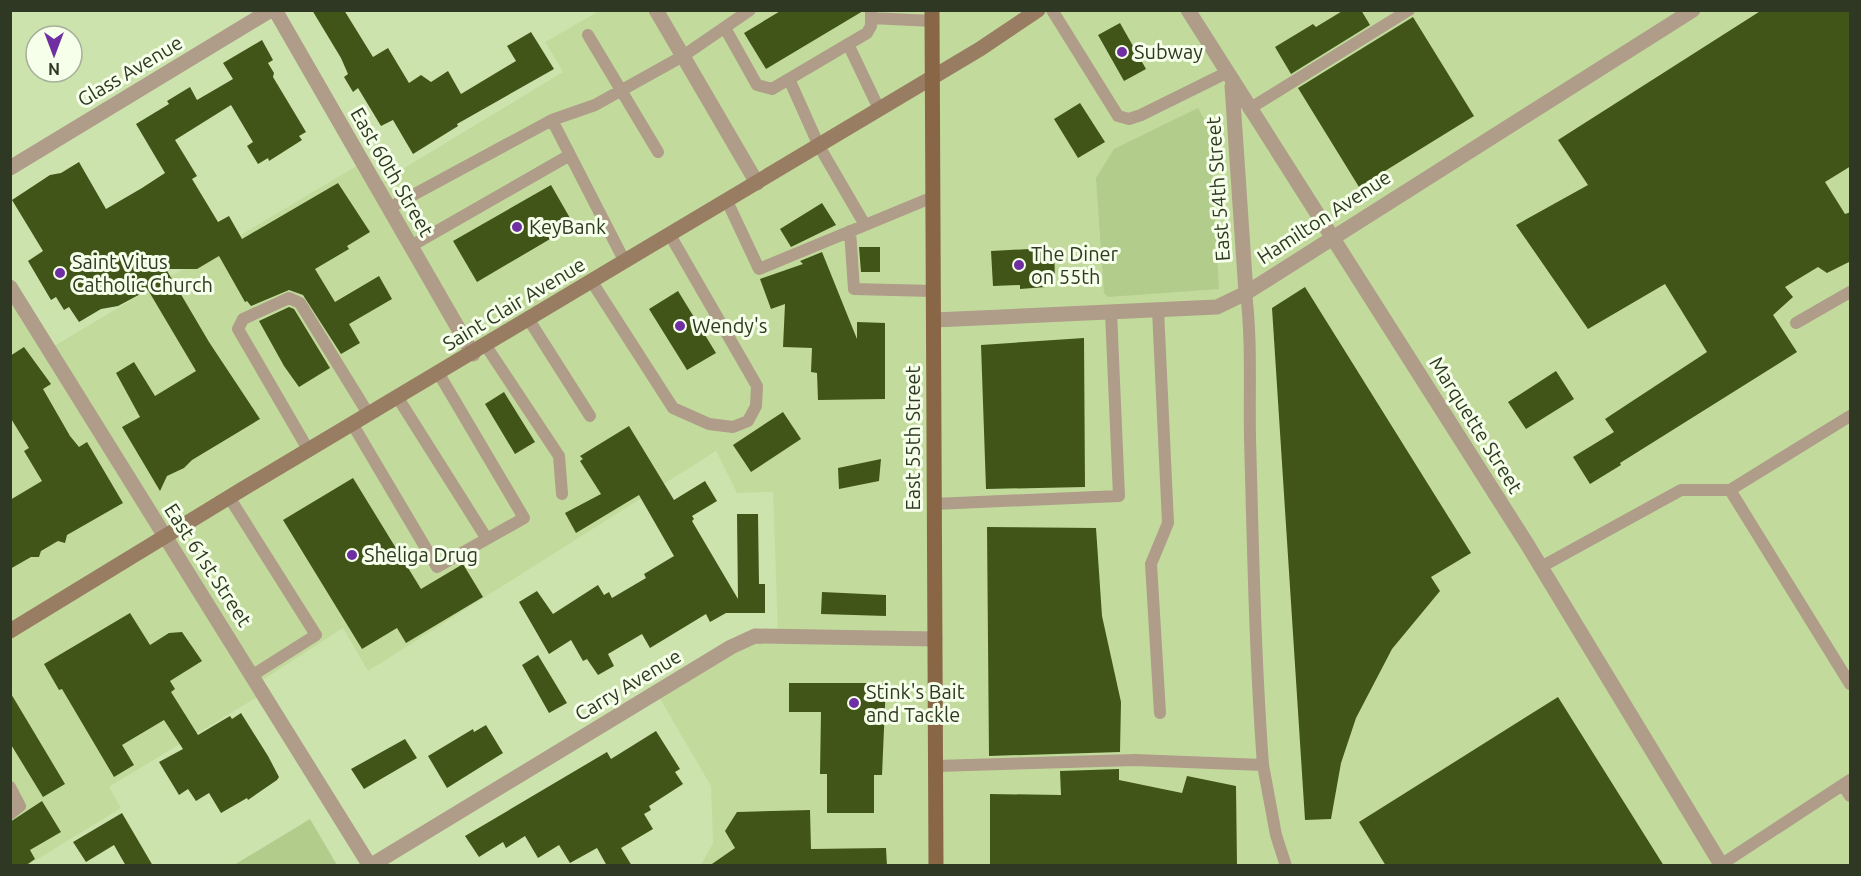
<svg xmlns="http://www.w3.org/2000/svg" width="1861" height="876" viewBox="0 0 1861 876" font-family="Ubuntu,sans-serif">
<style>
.built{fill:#c2db9d}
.green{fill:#b2cc8b}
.building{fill:#415519}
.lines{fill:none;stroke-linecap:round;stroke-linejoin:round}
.lane{stroke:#af9c89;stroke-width:12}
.street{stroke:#af9c89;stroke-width:15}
.secondary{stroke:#997d62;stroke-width:15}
.primary{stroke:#896746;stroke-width:15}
.poi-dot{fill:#6f2ea2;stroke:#f5ffe9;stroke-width:2}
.labels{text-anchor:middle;stroke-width:6;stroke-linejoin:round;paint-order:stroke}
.poi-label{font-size:20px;fill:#2f3822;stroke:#f5ffe9;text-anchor:start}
.street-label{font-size:20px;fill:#2f3822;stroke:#f5ffe9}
</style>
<rect width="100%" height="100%" fill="#cde3ad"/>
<path class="built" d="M 599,11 L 1850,11 L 1850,865 L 701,865 L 713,843 L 711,786 L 656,692 L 731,647 L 778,636 L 773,492 L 737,493 L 716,451 L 368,671 L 343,628 L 258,683 L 264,693 L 109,787 L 121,808 L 28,865 L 11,865 L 10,287 L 49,349 L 363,162 L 376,185 L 563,72 L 545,42 Z"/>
<path class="green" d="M 1198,108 L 1210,130 L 1219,289 L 1108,297 L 1104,293 L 1096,178 L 1114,149 Z
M 310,819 L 337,865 L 234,865 Z"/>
<path class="building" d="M 312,10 L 344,10 L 373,57 L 388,48 L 409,83 L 421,75 L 431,82 L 448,71 L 461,94 L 516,61 L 507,46 L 531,32 L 554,69 L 457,124 L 458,126 L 413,154 L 393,120 L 381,126 L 358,88 L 353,92 L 344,77 L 348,74 L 341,58 Z
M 782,10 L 863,10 L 863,11 L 766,69 L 744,33 Z
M 1344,10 L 1361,10 L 1370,25 L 1291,74 L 1275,47 L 1313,24 L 1316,27 Z
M 1762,10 L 1851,10 L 1851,166 L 1825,182 L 1845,214 L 1851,212 L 1851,261 L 1827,273 L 1818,267 L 1785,287 L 1793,297 L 1773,315 L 1797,352 L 1620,463 L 1621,465 L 1590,484 L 1573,457 L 1614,432 L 1605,419 L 1707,352 L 1665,284 L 1588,329 L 1516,225 L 1588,185 L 1558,140 Z
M 1413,17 L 1474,116 L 1359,187 L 1298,88 Z
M 1120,23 L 1146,69 L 1124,81 L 1098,35 Z
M 262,40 L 273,60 L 268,63 L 274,73 L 273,77 L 306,132 L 299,136 L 302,140 L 269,161 L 268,158 L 258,164 L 247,146 L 253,142 L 231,105 L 175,140 L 197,176 L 192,179 L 218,222 L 229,216 L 242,239 L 338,183 L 370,232 L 347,246 L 349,249 L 315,269 L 335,302 L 379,276 L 392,299 L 349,324 L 360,343 L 341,354 L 303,295 L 289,290 L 251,306 L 247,301 L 245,302 L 219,256 L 197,269 L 166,269 L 209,342 L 260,419 L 192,460 L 184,468 L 167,476 L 160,491 L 122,427 L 140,417 L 116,373 L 134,362 L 155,396 L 196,371 L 148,290 L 118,306 L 101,309 L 79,322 L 69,307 L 64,310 L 56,297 L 51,300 L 28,261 L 43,251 L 12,200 L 50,175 L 61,173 L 79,162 L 106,209 L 142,188 L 165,173 L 136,124 L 169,104 L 167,101 L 190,87 L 197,100 L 233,79 L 223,63 Z
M 1080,103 L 1105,142 L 1078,158 L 1054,119 Z
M 551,185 L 574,225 L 477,282 L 453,241 Z
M 822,203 L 836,225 L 791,247 L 780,229 Z
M 859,247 L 880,247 L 880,272 L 861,272 Z
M 1030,249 L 1054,249 L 1055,279 L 1045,279 L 1046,287 L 1020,289 L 1020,285 L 993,286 L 991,251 Z
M 822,252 L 857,339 L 857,322 L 885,323 L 885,399 L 818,400 L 817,373 L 811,372 L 812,348 L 783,347 L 785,304 L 771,309 L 760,279 L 803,264 L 800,261 Z
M 1305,287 L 1471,553 L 1431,577 L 1440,591 L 1392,649 L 1356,718 L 1341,763 L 1331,819 L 1305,820 L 1272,308 Z
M 678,291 L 716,353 L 687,370 L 649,309 Z
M 289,307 L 294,309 L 330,368 L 299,387 L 284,366 L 259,321 Z
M 1084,338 L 1085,487 L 986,489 L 981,345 Z
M 24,347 L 51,384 L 43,389 L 70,436 L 79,447 L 87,442 L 123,503 L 67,535 L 65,543 L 58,541 L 41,551 L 39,557 L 31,557 L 10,569 L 10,500 L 42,481 L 24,451 L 29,448 L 10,417 L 10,356 Z
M 1556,371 L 1574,399 L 1526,429 L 1508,402 Z
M 504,392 L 535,442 L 515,454 L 485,404 Z
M 783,412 L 801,439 L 751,472 L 733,445 Z
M 629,426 L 674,500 L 705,481 L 717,501 L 692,516 L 694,519 L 692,521 L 738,599 L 737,514 L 758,514 L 759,584 L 765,584 L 765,613 L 726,613 L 710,622 L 706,614 L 650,648 L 642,634 L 608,654 L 614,666 L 598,675 L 587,659 L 583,661 L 571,640 L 549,654 L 519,602 L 537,591 L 553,614 L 598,585 L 604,595 L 609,592 L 612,598 L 646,578 L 644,574 L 674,556 L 639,495 L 576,533 L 565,513 L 601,494 L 580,461 L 583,459 L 580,456 Z
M 881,459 L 879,481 L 839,489 L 838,468 Z
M 353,478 L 421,589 L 463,564 L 483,597 L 406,643 L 397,628 L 362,649 L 283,520 Z
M 987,527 L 1096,528 L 1102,616 L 1121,702 L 1120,752 L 989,756 Z
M 822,592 L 886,595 L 886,616 L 821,614 Z
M 130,613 L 150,645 L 169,633 L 182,632 L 202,661 L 170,681 L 175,689 L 171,692 L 198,735 L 230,716 L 232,719 L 241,713 L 268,756 L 279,777 L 277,780 L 248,800 L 247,798 L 221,813 L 209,793 L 196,801 L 188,789 L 179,795 L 159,762 L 183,749 L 164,720 L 122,745 L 134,765 L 114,777 L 62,689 L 59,690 L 44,664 Z
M 538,655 L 567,703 L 549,713 L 522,665 Z
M 789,683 L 886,683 L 882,775 L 874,775 L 874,813 L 827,813 L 827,774 L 820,774 L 821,712 L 789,712 Z
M 10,692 L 65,784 L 43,797 L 10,743 Z
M 1558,697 L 1664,866 L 1386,866 L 1359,822 Z
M 486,725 L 503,753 L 447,788 L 428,756 L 473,729 L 474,732 Z
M 656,731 L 680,769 L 675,772 L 683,784 L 649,806 L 651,810 L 644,814 L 653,829 L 621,848 L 632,866 L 607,866 L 597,848 L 570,863 L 559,845 L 538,858 L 525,836 L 506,848 L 503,842 L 479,857 L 465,836 L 607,752 L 611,759 Z
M 405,739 L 417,758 L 364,789 L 351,769 Z
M 1119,769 L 1119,780 L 1182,793 L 1187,776 L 1236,786 L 1237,866 L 990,866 L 990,794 L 1061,795 L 1060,771 Z
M 42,801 L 61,832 L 30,850 L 35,859 L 25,866 L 10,866 L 10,822 Z
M 810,810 L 811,849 L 886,848 L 887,866 L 709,866 L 735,848 L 725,831 L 737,812 Z
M 122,813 L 153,866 L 126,866 L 114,845 L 86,862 L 73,842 Z"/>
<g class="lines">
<path class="lane" d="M 1052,10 L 1118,116 L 1129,119 L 1141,115 L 1226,73
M 871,18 L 933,21
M 725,28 L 757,85 L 772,89 L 867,33 L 871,26 L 871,10
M 588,35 L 658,152
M 848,44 L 879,109
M 789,79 L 819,146 L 865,225
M 1249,109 L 1409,10
M 552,120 L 625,262
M 727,201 L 759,269 L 933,197
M 389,208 L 552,120 L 595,105 L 683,56 L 750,10
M 850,231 L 854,289 L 933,291
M 411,246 L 570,155
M 592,282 L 673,408 L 709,424 L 733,427 L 748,421 L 756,406 L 757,386 L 670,235
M 1158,310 L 1168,523 L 1151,564 L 1160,713
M 529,320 L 590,416
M 1796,323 L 1850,292
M 486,346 L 559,456 L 562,494
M 398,398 L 487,539
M 353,425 L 437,567 L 524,518 L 439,374
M 309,451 L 238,329 L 243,319 L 289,298 L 300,303 L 369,415
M 1730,490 L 1850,684
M 229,497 L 316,635 L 253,675
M 934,504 L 1119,496 L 1111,312
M 1541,567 L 1681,490 L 1730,490 L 1850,416
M 1263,765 L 1276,835 L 1286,866
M 936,766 L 1135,760 L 1263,765 C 1255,656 1253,547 1250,438 C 1249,389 1252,341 1246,293
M 1843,785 L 1850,796
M 10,787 L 20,806 L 10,814
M 1722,864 L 1850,780"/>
<path class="street" d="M 275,10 L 473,354
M 656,10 L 757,183
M 1188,10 L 1527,544 L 1722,866
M 1232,86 L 1246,293
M 10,168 L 271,10
M 10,287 L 370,866
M 934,320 L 1217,307 L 1246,293 L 1693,10
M 370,866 L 731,647 L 755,636 L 935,639"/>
<path class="secondary" d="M 10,631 L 241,490 L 980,49 L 1038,10"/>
<path class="primary" d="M 932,10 L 936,866"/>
</g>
<g class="poi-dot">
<circle cx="1122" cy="52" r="6"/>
<circle cx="517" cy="227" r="6"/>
<circle cx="1019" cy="265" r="6"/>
<circle cx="60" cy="273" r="6"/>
<circle cx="680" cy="326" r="6"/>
<circle cx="352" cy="555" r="6"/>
<circle cx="854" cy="703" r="6"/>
</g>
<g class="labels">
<g class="poi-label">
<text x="1134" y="59">Subway</text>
<text x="529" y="234">KeyBank</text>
<text x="1031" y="261">The Diner<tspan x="1031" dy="23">on 55th</tspan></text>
<text x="72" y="269">Saint Vitus<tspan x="72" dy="23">Catholic Church</tspan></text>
<text x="692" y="333">Wendy's</text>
<text x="364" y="562">Sheliga Drug</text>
<text x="866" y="699">Stink's Bait<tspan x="866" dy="23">and Tackle</tspan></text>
</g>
<g class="street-label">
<text transform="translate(130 71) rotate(-31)" y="7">Glass Avenue</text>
<text transform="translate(392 172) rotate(60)" y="7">East 60th Street</text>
<text transform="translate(1218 189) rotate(-94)" y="7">East 54th Street</text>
<text transform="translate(1324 217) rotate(-33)" y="7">Hamilton Avenue</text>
<text transform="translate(514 304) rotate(-31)" y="7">Saint Clair Avenue</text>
<text transform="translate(1476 425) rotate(58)" y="7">Marquette Street</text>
<text transform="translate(913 438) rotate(-90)" y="7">East 55th Street</text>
<text transform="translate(208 565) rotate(57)" y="7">East 61st Street</text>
<text transform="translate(628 685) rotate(-31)" y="7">Carry Avenue</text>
</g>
</g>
<rect width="1861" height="876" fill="none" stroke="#2f3822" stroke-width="24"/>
<g transform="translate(54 54) rotate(180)"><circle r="28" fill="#f5ffe9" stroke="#a6af99" stroke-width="1.5"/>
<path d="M0-4.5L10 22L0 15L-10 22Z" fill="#6f2ea2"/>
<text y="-9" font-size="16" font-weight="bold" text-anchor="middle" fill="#2f3822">N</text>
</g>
</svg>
